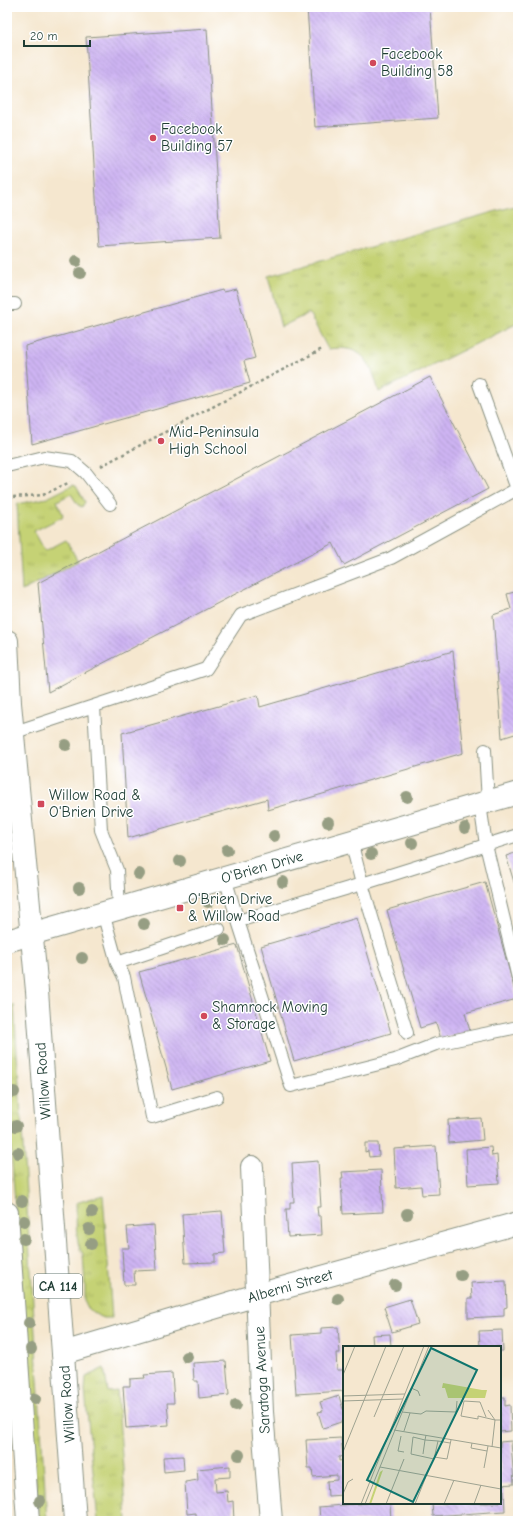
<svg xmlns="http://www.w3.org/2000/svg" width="525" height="1528" viewBox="0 0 525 1528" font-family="'Comic Neue',sans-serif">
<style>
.grass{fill:url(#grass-tufts);stroke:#728854}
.building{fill:url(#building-back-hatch)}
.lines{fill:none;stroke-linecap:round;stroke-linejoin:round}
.lane-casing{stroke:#8a9282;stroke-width:14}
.street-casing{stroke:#8a9282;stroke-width:24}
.secondary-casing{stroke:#8a9282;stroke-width:24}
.primary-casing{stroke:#8a9282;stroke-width:24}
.path{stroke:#8a9282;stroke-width:2.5;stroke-dasharray:3 3;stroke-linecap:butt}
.lane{stroke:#fff;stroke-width:12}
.street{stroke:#fff;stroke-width:22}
.secondary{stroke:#fff;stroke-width:22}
.primary{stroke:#fff;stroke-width:22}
.tree{fill:#969e83}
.poi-dot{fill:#d1495b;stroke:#fff;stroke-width:1.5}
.labels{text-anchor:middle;stroke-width:3;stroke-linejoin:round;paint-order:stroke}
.shield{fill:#fff;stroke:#627771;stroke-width:1}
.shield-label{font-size:14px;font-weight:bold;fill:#1f3d34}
.poi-label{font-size:15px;fill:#1f3d34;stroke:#fff;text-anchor:start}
.street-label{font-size:15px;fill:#1f3d34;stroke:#fff}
.inset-road{fill:none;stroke:#9fa391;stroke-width:1}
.view{fill:#0f766e;fill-opacity:0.15;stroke:#0f766e;stroke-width:2}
.inset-edge{fill:none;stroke:#1f3d34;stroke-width:2}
</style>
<defs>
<pattern id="grass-tufts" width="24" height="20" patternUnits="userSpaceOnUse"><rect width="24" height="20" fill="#c5d274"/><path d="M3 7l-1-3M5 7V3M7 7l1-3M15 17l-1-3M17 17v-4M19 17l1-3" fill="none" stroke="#a9b565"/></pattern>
<pattern id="building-back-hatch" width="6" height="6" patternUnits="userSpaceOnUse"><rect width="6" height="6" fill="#ceb4f3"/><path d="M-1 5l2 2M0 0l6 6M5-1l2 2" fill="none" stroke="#a794c6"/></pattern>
</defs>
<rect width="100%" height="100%" fill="#fff"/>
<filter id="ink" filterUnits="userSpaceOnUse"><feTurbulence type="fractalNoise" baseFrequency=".025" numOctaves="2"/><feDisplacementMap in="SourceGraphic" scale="8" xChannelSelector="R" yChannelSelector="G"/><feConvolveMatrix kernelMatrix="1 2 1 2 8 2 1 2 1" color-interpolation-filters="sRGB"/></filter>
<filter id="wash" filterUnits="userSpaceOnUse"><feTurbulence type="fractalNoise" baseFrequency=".012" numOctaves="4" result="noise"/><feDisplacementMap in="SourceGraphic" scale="16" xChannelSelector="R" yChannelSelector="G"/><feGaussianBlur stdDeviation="0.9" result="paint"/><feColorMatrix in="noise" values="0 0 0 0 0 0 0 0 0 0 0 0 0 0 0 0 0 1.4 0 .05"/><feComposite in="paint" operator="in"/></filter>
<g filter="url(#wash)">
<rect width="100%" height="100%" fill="#f5e7cf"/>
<path class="grass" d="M 518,205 L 518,323 L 379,392 C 371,362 363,344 328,349 L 309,313 L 281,327 L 268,276 Z
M 73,485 L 76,486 L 85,502 L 82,507 L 78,505 L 71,494 L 57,501 L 63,515 L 62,517 L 34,531 L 45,551 L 66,540 L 78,561 L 22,591 L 17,504 L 47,498 Z
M 7,1005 L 14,1005 L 47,1521 L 39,1521 L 7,1097 Z
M 103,1195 L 112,1318 L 104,1318 L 95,1314 L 88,1308 L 85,1302 L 85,1286 L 83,1254 C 74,1244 77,1217 76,1203 Z
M 104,1368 L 108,1392 L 117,1391 L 127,1521 L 98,1521 L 85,1391 L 86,1377 Z"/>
<g id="blocks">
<path class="building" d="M 307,7 L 430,7 L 438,118 L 315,127 Z
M 207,29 L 220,238 L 99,246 L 86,37 Z
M 236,289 L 255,358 L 244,361 L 250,383 L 32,444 L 25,346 L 222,290 L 223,292 Z
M 430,377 L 488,489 L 344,565 L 333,543 L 48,692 L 38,583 Z
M 518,591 L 518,733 L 502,738 L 493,615 L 511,609 L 507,594 Z
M 453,651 L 463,753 L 268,810 L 267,799 L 128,838 L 122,733 L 258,695 L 260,707 Z
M 518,852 L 518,895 L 506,856 Z
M 485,882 L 517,999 L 465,1013 L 470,1031 L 441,1039 L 436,1023 L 420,1028 L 387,910 Z
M 357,918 L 391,1033 L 294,1061 L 261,946 Z
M 237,945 L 270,1061 L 172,1089 L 139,972 Z
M 481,1118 L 483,1140 L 449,1143 L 448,1120 Z
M 365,1143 L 378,1143 L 379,1156 L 369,1157 L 368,1151 L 365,1152 Z
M 436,1146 L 439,1194 L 422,1195 L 421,1186 L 396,1188 L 394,1149 Z
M 491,1147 L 492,1156 L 497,1155 L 499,1183 L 468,1185 L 466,1149 Z
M 318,1161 L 321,1207 L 317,1207 L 318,1216 L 321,1216 L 322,1235 L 288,1237 L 286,1209 L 290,1209 L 290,1202 L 294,1202 L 292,1163 Z
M 381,1170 L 383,1212 L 343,1214 L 341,1178 L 343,1178 L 342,1172 Z
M 222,1211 L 225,1253 L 215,1254 L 215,1262 L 185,1263 L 182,1214 Z
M 154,1225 L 157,1270 L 134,1271 L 135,1285 L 124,1285 L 122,1248 L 129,1248 L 127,1227 Z
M 506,1281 L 507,1307 L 504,1308 L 504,1316 L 468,1318 L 468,1298 L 472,1298 L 471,1283 Z
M 410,1299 L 418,1324 L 392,1332 L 384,1307 Z
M 338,1327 L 340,1353 L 336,1353 L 337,1370 L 344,1370 L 344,1391 L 296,1394 L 292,1335 L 321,1333 L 321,1328 Z
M 502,1330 L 503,1351 L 500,1351 L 500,1347 L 480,1347 L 479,1331 Z
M 390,1334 L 391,1347 L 373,1347 L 372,1335 Z
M 226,1361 L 229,1395 L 199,1398 L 198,1381 L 194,1381 L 193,1363 Z
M 172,1373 L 174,1403 L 167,1403 L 169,1425 L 126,1428 L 123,1386 L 130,1386 L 130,1379 L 145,1378 L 144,1375 Z
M 339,1396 L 344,1412 L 344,1421 L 323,1428 L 318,1412 L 323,1411 L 320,1402 Z
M 500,1397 L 505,1397 L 505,1406 L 510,1405 L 511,1431 L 500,1432 Z
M 341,1438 L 343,1456 L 339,1457 L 339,1461 L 344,1460 L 344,1495 L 328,1496 L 327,1481 L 337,1480 L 337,1475 L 313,1477 L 312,1468 L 308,1468 L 306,1440 Z
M 511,1441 L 514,1484 L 500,1485 L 500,1442 Z
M 183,1456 L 184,1470 L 164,1472 L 163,1457 Z
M 230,1466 L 230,1477 L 215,1478 L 216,1492 L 227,1491 L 228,1502 L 233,1501 L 234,1521 L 196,1521 L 196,1513 L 187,1514 L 185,1482 L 198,1480 L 197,1469 Z
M 500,1490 L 504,1490 L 505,1511 L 433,1516 L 432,1503 L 500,1503 Z
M 369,1503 L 390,1503 L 391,1521 L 320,1521 L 319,1507 Z
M 480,1516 L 481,1521 L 450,1521 L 450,1518 Z"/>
</g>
</g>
<g filter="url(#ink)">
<use href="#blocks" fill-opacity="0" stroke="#8a9282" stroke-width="1"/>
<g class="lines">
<defs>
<path id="lane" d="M 7,304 L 15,304
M 7,466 L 44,457 L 72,461 L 86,473 L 110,504
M 94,706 L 101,830 L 117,870 L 119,908
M 12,733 L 206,669 L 241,615 L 391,558 L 517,489 L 479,384
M 485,750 L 488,802
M 480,804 L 486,845 L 518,835
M 351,841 L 362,884 L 486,845 L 518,978
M 225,878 L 238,921 L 362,884 L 407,1033
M 103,913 L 117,963 L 219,929
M 238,921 L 291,1086 L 395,1060 L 436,1044 L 518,1027
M 117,963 L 124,977 L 152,1117 L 217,1097"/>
<path id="street" d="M 252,1167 L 262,1412 L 271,1521
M 63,1353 L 257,1295 L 518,1223"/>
<path id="secondary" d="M 7,941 L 518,793"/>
<path id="primary" d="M 7,641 L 10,703 L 37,991 L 75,1521
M 7,1213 L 28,1521"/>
</defs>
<use href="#lane" class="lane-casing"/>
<use href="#street" class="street-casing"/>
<use href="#secondary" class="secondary-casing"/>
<use href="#primary" class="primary-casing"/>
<path class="path" d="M 101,466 L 322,349
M 13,497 L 43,495 L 70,482"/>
<use href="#lane" class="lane"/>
<use href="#street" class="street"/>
<use href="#secondary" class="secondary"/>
<use href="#primary" class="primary"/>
</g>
<g class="tree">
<circle cx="76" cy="261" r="6"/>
<circle cx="80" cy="273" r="6"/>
<circle cx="66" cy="745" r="6"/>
<circle cx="407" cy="797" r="6"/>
<circle cx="328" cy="822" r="6"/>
<circle cx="465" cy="828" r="6"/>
<circle cx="274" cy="836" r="6"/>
<circle cx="412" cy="843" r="6"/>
<circle cx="227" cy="850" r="6"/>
<circle cx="371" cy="854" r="6"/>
<circle cx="180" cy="861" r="6"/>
<circle cx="139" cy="874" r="6"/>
<circle cx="283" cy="882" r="6"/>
<circle cx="79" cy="888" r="6"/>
<circle cx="208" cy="902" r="6"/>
<circle cx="144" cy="924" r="6"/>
<circle cx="225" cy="940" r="6"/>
<circle cx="82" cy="958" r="6"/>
<circle cx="14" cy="1092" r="6"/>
<circle cx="16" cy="1126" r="6"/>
<circle cx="18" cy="1153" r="6"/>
<circle cx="22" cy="1201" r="6"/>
<circle cx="92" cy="1212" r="6"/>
<circle cx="407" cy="1214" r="6"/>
<circle cx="24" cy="1221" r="6"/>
<circle cx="89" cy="1229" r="6"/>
<circle cx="24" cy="1239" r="6"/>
<circle cx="91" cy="1244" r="6"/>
<circle cx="461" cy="1275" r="6"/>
<circle cx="395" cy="1285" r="6"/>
<circle cx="338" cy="1299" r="6"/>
<circle cx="29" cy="1323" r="6"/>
<circle cx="31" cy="1349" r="6"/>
<circle cx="187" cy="1357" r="6"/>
<circle cx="35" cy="1399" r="6"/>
<circle cx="236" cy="1405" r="6"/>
<circle cx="239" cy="1455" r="6"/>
<circle cx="40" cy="1501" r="6"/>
</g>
</g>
<g class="poi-dot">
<circle cx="373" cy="63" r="4"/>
<circle cx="153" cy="138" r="4"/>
<circle cx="161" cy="441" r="4"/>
<rect x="37" y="800" width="8" height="8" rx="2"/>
<rect x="176" y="904" width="8" height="8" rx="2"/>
<circle cx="204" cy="1016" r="4"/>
</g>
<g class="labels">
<rect class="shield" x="34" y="1274" width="48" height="24" rx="3"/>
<g class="shield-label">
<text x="58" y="1291">CA 114</text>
</g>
<g class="poi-label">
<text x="381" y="59">Facebook<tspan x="381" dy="17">Building 58</tspan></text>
<text x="161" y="134">Facebook<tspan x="161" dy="17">Building 57</tspan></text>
<text x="169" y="437">Mid-Peninsula<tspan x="169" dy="17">High School</tspan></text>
<text x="49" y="800">Willow Road &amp;<tspan x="49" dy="17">O'Brien Drive</tspan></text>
<text x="188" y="904">O'Brien Drive<tspan x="188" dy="17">&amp; Willow Road</tspan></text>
<text x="212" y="1012">Shamrock Moving<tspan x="212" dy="17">&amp; Storage</tspan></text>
</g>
<g class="street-label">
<text transform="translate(262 867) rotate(-16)" y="5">O'Brien Drive</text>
<text transform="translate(43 1081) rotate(-94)" y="5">Willow Road</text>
<text transform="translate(290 1286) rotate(-16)" y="5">Alberni Street</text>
<text transform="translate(262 1380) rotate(-93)" y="5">Saratoga Avenue</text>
<text transform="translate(67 1404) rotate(-94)" y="5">Willow Road</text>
</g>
</g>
<g transform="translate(343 1346)">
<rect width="158" height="158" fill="#f5e7cf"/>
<path d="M 100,37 L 139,44 L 158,44 L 144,44 L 142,52 L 105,52 L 102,42 L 99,42 ZM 40,124 L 28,158 L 26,158 L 37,126 Z" fill="#c5d274"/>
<path class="inset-road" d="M 0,29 L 12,0M 68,42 L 75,45 L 77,50M 0,50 L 62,48M 0,55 L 60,53M 145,64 L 152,74 L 158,74M 59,66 L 78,68 L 83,65 L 113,66 L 114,55M 31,71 L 61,0M 143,71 L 137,56 L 121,55 L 118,70 L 135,73 L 135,70 L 152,74 L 149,101M 51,84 L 158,102M 61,85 L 67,67M 58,90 L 55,105 L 61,106M 70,91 L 68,108 L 91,113 L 95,95 L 82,94 L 83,89M 70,91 L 82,94 L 80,108M 95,95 L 107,97M 129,97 L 128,102 L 144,105M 0,106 L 43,0M 91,111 L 104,113 L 108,94M 37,121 L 158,143M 141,122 L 145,100M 0,148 L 5,136 L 10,133M 18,158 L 81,0M 22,158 L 86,0M 43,158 L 61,113M 72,158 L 88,118M 101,158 L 111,134M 131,158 L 138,139"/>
<path class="view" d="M 88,2 L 134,24 L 70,156 L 24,134 Z"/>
<rect width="158" height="158" class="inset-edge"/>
</g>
<rect width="525" height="1528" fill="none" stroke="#fff" stroke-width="24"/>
<path d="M24 40v6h66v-6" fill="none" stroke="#1f3d34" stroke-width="2"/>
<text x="30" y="40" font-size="12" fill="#1f3d34" stroke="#ffffff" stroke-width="3" paint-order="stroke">20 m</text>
</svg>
